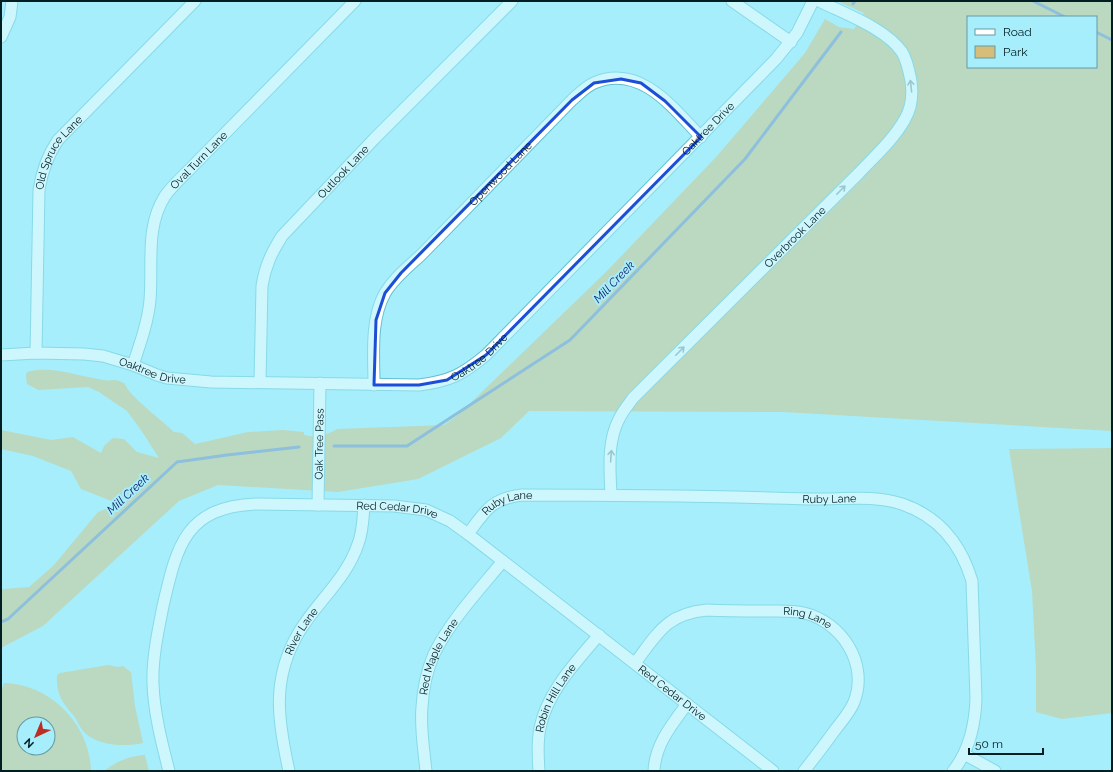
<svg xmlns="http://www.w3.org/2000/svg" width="1113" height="772" viewBox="0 0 1113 772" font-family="Raleway,sans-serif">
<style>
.green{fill:#d6bd79;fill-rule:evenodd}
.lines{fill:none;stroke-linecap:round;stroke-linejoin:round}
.stream{stroke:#6e87b8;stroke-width:3}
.street-casing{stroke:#62c0d0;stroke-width:13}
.street{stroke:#fff;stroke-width:11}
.oneway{stroke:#8d9a9c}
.marked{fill:none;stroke:#1d4ed8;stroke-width:3;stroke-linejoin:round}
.labels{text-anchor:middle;stroke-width:4;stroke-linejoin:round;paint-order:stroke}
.street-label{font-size:11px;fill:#011e23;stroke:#a6eefb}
.water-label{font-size:12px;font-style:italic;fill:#15206c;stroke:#a6eefb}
</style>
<rect width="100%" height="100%" fill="#a6eefb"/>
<path class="green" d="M 837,1 L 1112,1 L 1112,431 L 783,412 L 529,411 L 501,438 L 418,479 L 338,492 L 218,485 L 179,501 L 43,626 L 1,648 L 1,591 L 3,589 L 29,587 L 54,565 L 98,512 L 119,504 L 81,489 L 71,471 L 33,456 L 1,449 L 1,430 L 51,440 L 73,437 L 101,453 L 104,446 L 113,438 L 124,439 L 137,452 L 159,458 L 141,430 L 127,411 L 99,392 L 88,387 L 38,390 L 27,384 L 26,375 L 27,372 C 52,365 80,377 104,380 C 115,382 113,377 125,384 C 128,395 164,422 174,432 L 182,433 L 195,444 L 248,432 L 283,430 L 304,432 L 304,435 C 316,438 327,435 337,429 L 444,425 L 458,415 L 607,271 L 717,156 L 805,53 L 825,19 L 839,27 L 854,29 L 864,13 ZM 968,17 L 1096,17 L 1096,67 L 968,67 Z
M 1112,448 L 1112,713 L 1062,719 L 1036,712 L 1036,669 L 1032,591 L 1009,449 Z
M 108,665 L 118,667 L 123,666 L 131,672 L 135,706 L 143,743 C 126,747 100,746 86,734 C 81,730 78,722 74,716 C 62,702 56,694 57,675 L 60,673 Z
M 4,683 C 51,684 90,725 91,771 L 1,771 L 1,691 ZM 24,724 L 48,724 L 48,748 L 24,748 Z
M 145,755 L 149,771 L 104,771 C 117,761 129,756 145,755 Z"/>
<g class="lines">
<path class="stream" d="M 1033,1 L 1065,17
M 853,4 L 855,1
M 1096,32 L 1112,40
M 334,446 L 407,446 L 570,340 L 745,159 L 841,32
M 1,622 L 8,619 L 177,462 L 227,455 L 299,447"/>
<defs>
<g id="street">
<path d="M 732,1 L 791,42"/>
<path d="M 1,37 L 10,17 L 12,1"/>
<path id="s1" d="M 36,353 L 39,190 C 42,171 47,156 58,140 L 195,1"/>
<path id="s2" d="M 1,355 L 36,353 L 84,354 L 103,356 L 133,365 L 157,375 L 167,378 L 211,382 L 419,385 C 450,381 462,375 486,355 L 776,59 L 797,33 L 813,1"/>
<path id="s3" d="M 133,365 C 140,344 148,322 150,300 C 153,265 145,227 165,196 C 172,186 182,177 190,169 L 355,1"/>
<path id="s4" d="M 260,382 L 262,286 C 265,266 272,252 282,236 L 375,138 L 512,1"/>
<path id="s5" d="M 374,385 C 374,355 370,320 385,293 C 394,278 408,267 421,255 L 572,100 C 579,94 585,87 594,83 C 640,63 673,108 701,137"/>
<path id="s6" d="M 611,495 C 610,470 607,442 619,419 C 623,411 628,405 633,398 L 859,173 C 875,156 894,139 905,119 C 912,107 913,95 911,81 C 909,71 907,60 902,52 C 885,28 845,14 819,1"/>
<path id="s7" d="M 318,505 L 320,383"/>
<path id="s8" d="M 468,534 C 486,510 491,499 522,495 C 618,495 713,496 809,499 C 839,500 873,494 902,504 C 940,517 961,544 972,581 L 976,699 C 975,725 970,750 953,771"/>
<path id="s9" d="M 635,663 C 658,633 666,614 707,610 C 726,611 745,611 765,611 C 777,611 791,610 804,613 C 842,622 869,664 854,702 C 850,712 842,721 835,730 C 825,744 815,757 804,771"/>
<path d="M 964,754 L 995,771"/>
<path id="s10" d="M 169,771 C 162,744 154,713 153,684 C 152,659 158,631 163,606 C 177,546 185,507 256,504 L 394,506 L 426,510 L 450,521 L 468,534 L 773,771"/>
<path id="s11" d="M 289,771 C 278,721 271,679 299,632 C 317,602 347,578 358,544 C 363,532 363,518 364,505"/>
<path id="s12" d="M 426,771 C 424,750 420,728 422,707 C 423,689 427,670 434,654 C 450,621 480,589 503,561"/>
<path id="s13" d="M 539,771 C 538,757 537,742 540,728 C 547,692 576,662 599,635"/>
<path d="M 654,771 C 655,745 672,724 687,704"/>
</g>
</defs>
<use href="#street" class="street-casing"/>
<use href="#street" class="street"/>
</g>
<defs><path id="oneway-shaft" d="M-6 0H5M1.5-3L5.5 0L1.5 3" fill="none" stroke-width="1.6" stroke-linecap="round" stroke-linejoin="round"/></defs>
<g class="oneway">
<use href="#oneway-shaft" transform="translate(911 86) rotate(-96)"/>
<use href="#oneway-shaft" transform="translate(841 190) rotate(-45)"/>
<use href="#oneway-shaft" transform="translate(680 351) rotate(-45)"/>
<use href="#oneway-shaft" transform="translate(611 456) rotate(-86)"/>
</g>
<path d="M0 0H1113V772H0ZM 621,79 L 641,83 L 665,101 L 701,137 L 486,355 L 447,380 L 419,385 L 374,385 L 376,320 L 385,293 L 401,273 L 572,100 L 594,83 Z" fill="#a6eefb" fill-opacity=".55" fill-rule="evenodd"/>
<path class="marked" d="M 621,79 L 641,83 L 665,101 L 701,137 L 486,355 L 447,380 L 419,385 L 374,385 L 376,320 L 385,293 L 401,273 L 572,100 L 594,83 Z"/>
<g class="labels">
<g class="street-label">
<text dy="4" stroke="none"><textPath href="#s2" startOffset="814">Oaktree Drive</textPath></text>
<text dy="4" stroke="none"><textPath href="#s1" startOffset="206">Old Spruce Lane</textPath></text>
<text dy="4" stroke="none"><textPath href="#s3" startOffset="223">Oval Turn Lane</textPath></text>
<text dy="4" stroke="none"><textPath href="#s4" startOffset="239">Outlook Lane</textPath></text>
<text dy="4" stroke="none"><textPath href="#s5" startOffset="260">Openwood Lane</textPath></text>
<text dy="4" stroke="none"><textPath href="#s6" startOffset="331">Overbrook Lane</textPath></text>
<text dy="4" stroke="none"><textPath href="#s2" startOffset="490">Oaktree Drive</textPath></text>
<text dy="4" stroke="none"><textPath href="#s2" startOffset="154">Oaktree Drive</textPath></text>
<text dy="4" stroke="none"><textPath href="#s7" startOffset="61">Oak Tree Pass</textPath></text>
<text dy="4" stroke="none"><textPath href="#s8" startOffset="377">Ruby Lane</textPath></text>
<text dy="4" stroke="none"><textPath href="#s8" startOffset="53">Ruby Lane</textPath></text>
<text dy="4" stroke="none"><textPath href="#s10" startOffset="463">Red Cedar Drive</textPath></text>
<text dy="4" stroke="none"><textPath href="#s9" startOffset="195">Ring Lane</textPath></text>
<text dy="4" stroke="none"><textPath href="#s11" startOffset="145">River Lane</textPath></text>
<text dy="4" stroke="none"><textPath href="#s12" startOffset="118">Red Maple Lane</textPath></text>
<text dy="4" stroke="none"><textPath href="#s10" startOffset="799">Red Cedar Drive</textPath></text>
<text dy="4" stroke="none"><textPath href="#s13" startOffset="77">Robin Hill Lane</textPath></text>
</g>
<g class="water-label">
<text transform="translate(614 282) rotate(-46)" y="4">Mill Creek</text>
<text transform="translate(128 494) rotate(-43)" y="4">Mill Creek</text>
</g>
</g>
<rect width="1113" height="772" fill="none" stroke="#011e23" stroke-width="4"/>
<rect x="967" y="16" width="130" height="52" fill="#a6eefb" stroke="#649ba5"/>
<rect x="975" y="29" width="20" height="6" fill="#ffffff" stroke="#649ba5"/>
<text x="1003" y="36" font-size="12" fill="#011e23">Road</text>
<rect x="975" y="46" width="20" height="12" fill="#d6bd79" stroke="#649ba5"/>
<text x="1003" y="56" font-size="12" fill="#011e23">Park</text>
<g transform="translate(36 736) rotate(224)"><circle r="19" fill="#a6eefb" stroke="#649ba5"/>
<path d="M0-3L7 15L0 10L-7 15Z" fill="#bb2e21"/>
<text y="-6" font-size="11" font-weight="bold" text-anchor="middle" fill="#011e23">N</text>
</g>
<path d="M969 748v6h74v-6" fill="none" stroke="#011e23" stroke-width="2"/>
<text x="975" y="748" font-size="12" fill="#011e23" stroke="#a6eefb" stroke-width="3" paint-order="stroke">50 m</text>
</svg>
